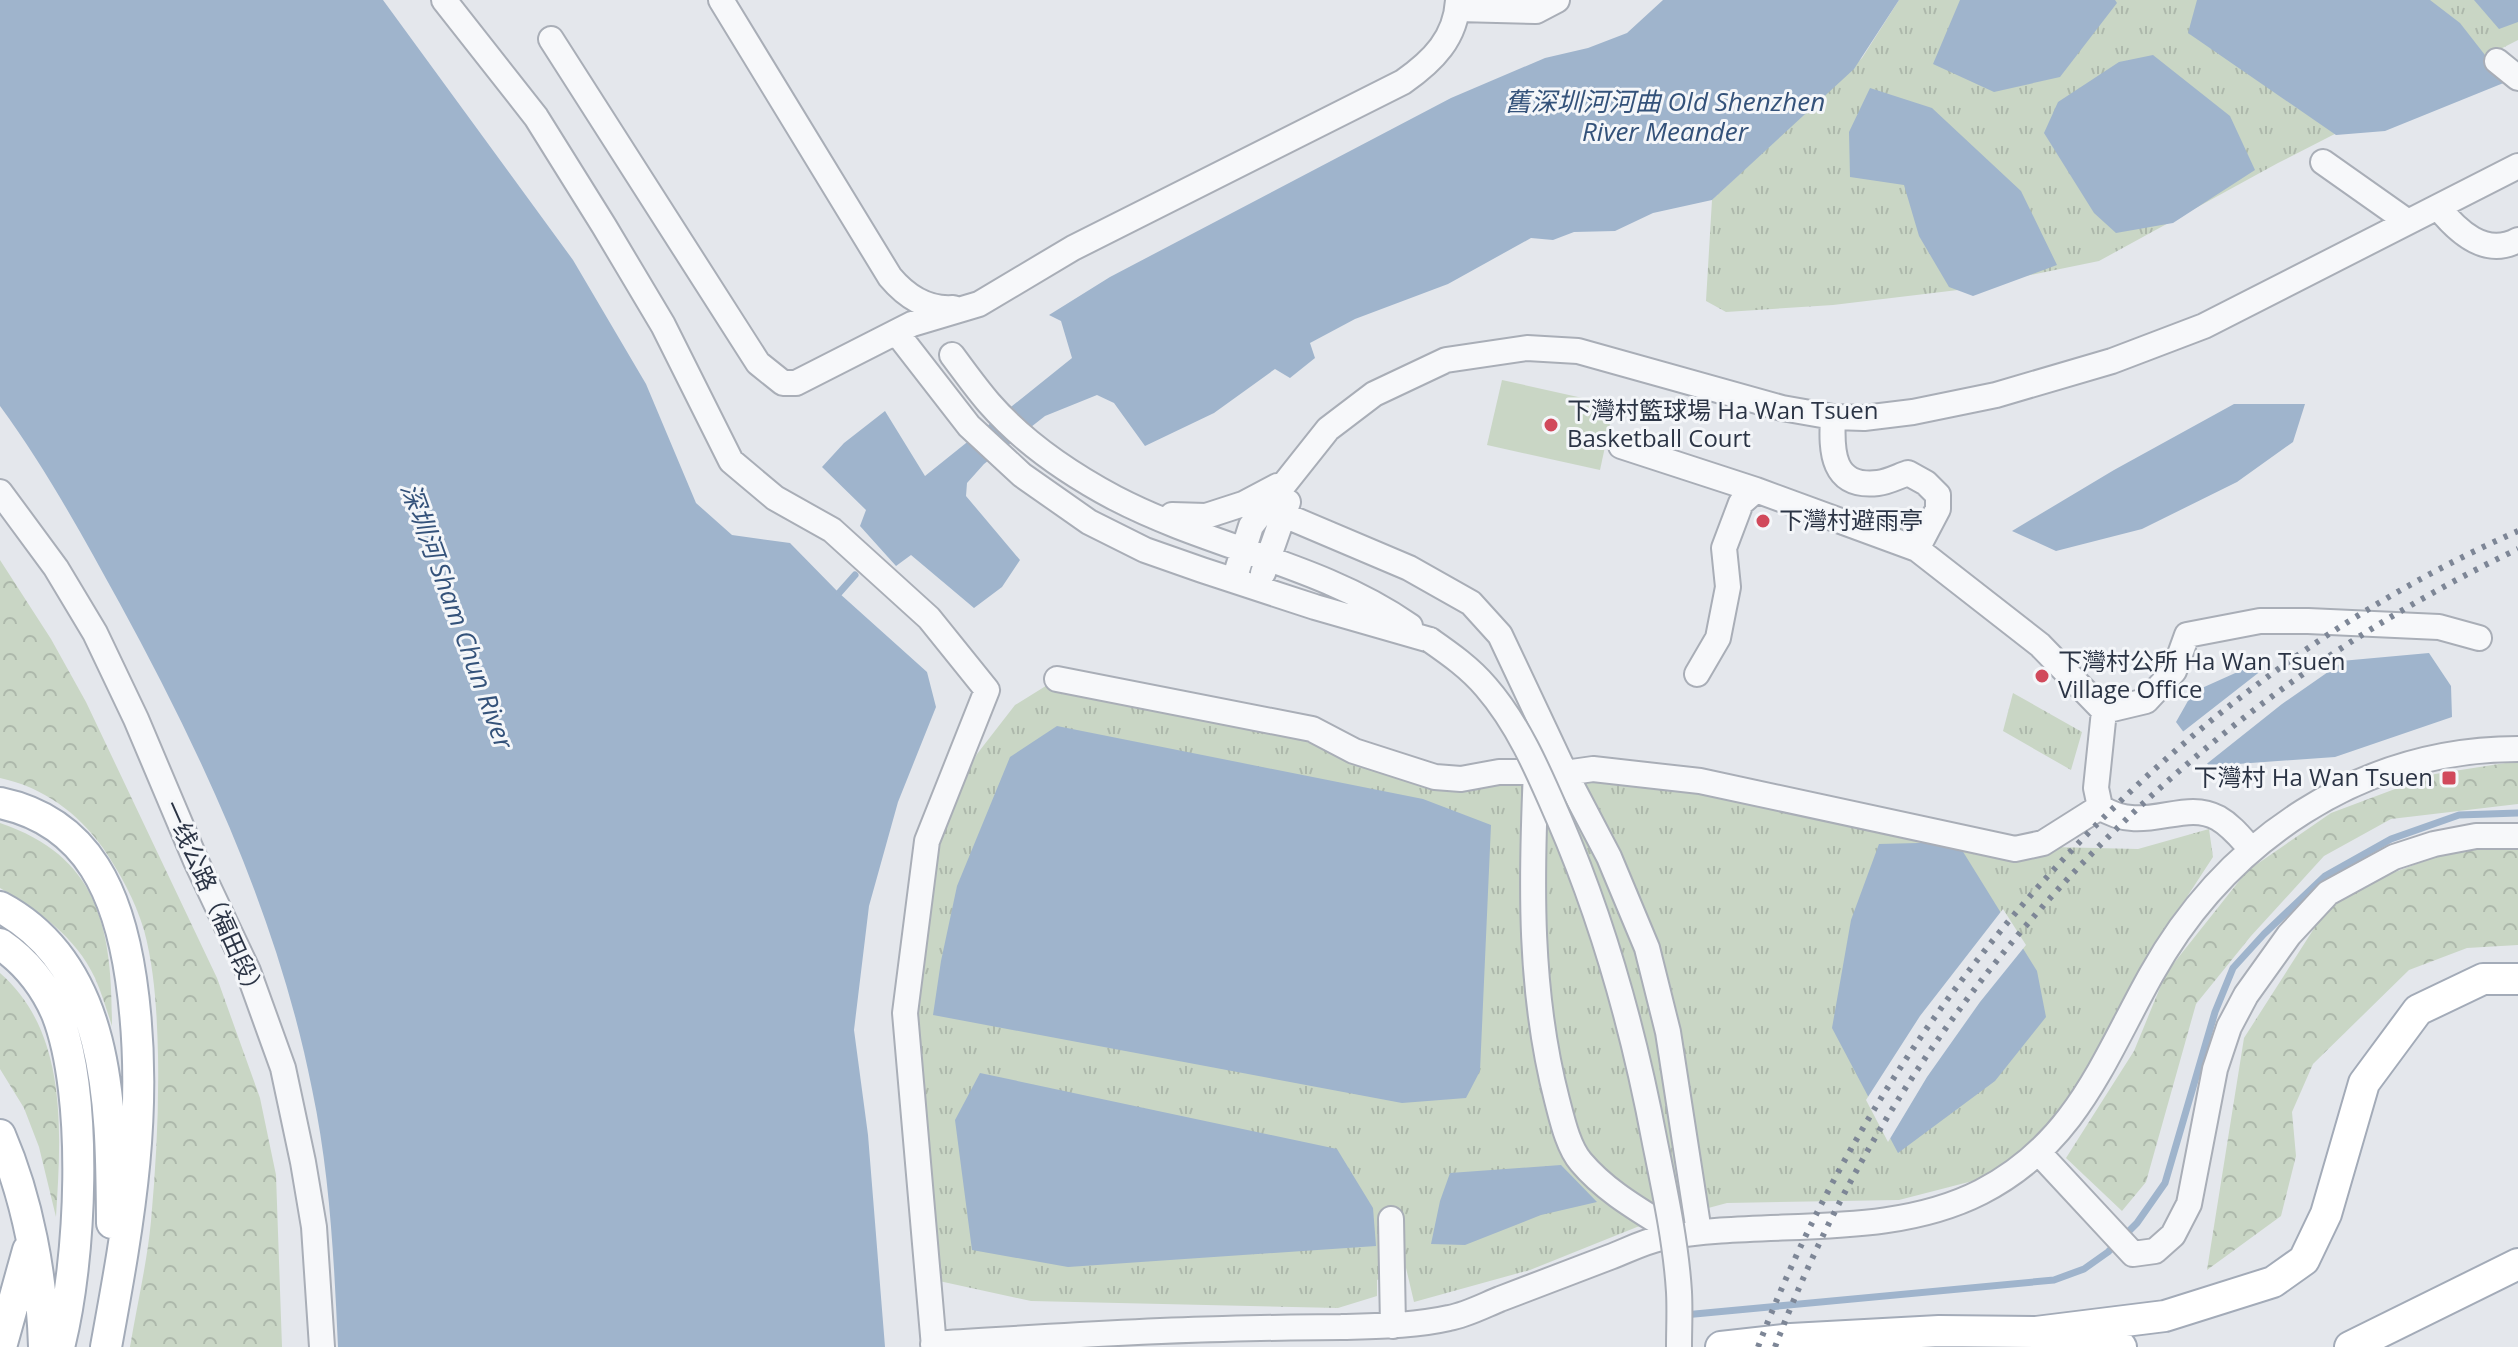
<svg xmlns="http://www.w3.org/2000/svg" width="2518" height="1347" viewBox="0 0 2518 1347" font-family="'Open Sans','Noto Sans SC',sans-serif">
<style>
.grass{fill:url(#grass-tufts)}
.forest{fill:url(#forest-crowns)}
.pitch{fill:#c9d6c5}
.water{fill:#9fb4cc}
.pier{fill:#e4e7ec}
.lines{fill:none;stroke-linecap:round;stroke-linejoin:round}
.stream{stroke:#9fb4cc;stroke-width:7}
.minor-casing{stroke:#a9aeb7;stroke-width:28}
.major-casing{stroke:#a3abb8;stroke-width:34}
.minor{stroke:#f7f8fa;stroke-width:24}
.major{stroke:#fff;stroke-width:30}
.rail{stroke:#7d8696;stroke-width:6;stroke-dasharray:4 8;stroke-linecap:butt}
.minor-bridge-casing{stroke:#a9aeb7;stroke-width:28;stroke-linecap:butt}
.minor-bridge{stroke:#f7f8fa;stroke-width:24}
.poi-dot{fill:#d1495b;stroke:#f4f6f9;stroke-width:3}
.labels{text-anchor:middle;stroke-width:6;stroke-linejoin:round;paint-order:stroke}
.poi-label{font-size:24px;fill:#2b3445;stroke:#f4f6f9;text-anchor:start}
.street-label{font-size:24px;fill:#2b3445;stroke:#f4f6f9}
.water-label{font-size:26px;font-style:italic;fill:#34527a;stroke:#f4f6f9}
</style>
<defs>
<pattern id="grass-tufts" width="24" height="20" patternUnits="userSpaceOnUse" patternTransform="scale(2)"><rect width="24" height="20" fill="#c9d6c5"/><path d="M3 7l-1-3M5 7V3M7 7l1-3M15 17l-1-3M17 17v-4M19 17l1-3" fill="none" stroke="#adb8ab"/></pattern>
<pattern id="forest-crowns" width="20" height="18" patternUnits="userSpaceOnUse" patternTransform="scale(2)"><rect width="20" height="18" fill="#c9d6c5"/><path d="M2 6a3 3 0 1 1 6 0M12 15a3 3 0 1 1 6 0" fill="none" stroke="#adb8ab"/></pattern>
</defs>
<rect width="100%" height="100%" fill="#e4e7ec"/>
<path class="grass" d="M 1899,0 L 2518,0 L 2518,40 L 2278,163 L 2099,261 L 1958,290 L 1833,305 L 1726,312 L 1706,301 L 1712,200 L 1862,58 Z
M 1057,679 L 1450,771 L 1524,761 L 2005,846 L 2138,849 L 2209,829 L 2213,857 L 2145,961 L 2068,1107 L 1992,1176 L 1899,1200 L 1727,1203 L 1637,1227 L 1530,1270 L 1414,1302 L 1406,1268 L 1377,1280 L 1377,1296 L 1338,1308 L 1031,1301 L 939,1281 L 904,1139 L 905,950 L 926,853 L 977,754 L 1015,705 Z
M 2013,693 L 2082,732 L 2071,770 L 2003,731 Z"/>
<path class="forest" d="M 0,560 L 51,639 L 86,702 L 217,978 L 260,1098 L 276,1175 L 282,1347 L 130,1347 C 137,1305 147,1263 151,1221 C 156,1166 159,1111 158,1056 C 157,1014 155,971 144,930 C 135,900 120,873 103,848 C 78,813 43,787 0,778 Z
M 2518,761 L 2518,804 L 2391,819 L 2324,856 L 2251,936 L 2196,1004 L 2146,1182 L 2122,1211 L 2066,1158 L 2134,1051 L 2166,973 L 2247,871 L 2331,813 L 2435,774 Z
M 0,823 C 101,857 112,931 112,1026 C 107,1011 102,994 95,978 C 76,937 38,910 0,888 Z
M 2465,846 L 2518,846 L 2518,945 L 2467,948 L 2409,970 L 2313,1064 L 2292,1112 L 2296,1156 L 2281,1216 L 2207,1270 L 2244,1038 L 2336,894 Z
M 0,973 C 69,1033 61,1135 56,1217 L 39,1147 L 24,1108 L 0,1069 Z"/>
<path class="pitch" d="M 1502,380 L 1614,405 L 1600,470 L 1487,445 Z"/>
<path class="water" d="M 0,0 L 383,0 L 573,260 L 646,384 L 696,503 L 732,535 L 790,543 L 839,593 L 927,672 L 936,707 L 898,802 L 869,906 L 854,1030 L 868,1135 L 885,1347 L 338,1347 C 334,1260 330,1174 312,1089 C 278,917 202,754 119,602 C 82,535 45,467 0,406 Z
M 1663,0 L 1899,0 L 1854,69 L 1712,200 L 1653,213 L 1615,231 L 1574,232 L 1553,240 L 1531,238 L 1448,284 L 1355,319 L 1310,343 L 1315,358 L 1290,378 L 1275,369 L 1214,413 L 1145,446 L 1114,403 L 1097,395 L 1045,416 L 984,464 L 967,483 L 966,496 L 1020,560 L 1002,587 L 974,608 L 911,555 L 896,566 L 860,526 L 866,510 L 822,467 L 844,443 L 885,411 L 925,476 L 1072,358 L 1061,321 L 1049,315 L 1110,277 L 1451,98 L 1545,58 L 1588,48 L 1627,33 Z
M 1960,0 L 2115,0 L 2117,3 L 2060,77 L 1994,92 L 1933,64 Z
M 2197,0 L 2430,0 L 2460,23 L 2506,82 L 2385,131 L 2336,135 L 2188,33 Z
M 2474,0 L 2518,0 L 2518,22 L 2499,29 Z
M 2153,55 L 2230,116 L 2255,170 L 2173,223 L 2116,233 L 2094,213 L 2044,133 L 2058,102 L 2119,62 Z
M 1870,88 L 1932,108 L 2021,191 L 2057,265 L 1973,296 L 1949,287 L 1919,236 L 1904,185 L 1850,177 L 1849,132 Z
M 2234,404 L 2305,404 L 2293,442 L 2237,482 L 2142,529 L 2056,551 L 2012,531 L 2114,470 Z
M 2429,653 L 2451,686 L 2452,717 L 2335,757 L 2209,766 L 2176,722 L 2193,692 L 2242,670 Z
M 1057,726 L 1423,799 L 1491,825 L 1480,1071 L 1466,1098 L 1402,1103 L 933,1015 L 941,961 L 957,886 L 1010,757 Z
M 1957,842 L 2037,971 L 2046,1017 L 1995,1081 L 1898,1153 L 1832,1028 L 1851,920 L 1879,844 Z
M 980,1073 L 1337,1149 L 1373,1208 L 1376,1246 L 1068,1267 L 972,1250 L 955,1120 Z
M 1561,1165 L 1597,1202 L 1541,1215 L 1465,1245 L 1431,1244 L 1440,1201 L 1450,1173 Z"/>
<path class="pier" d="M 2351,656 L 2282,704 L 2204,766 L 2180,734 L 2271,663 Z
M 2003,909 L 2026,945 L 1980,1002 L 1927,1077 L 1888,1142 L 1866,1100 L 1920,1016 Z"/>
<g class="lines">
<path class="stream" d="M 839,593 L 855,575
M 1684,1315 L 2054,1280 L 2084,1269 L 2108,1252 L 2137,1223 L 2165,1183 L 2215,1012 L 2233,968 L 2264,934 L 2325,876 L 2391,839 L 2459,815 L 2518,813"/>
<defs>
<path id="minor" d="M 444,0 L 536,117 L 604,226 L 663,325 L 731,461 L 775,498 L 832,530 L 929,618 L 987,690 L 927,841 L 905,1013 L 934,1347
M 721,0 L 890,277 C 906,296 926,310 953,308
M 1458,9 L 1536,11 L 1557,0
M 551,39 L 758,363 L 783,383 L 796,383 L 912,324 L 979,304 L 1073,248 L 1403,82 C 1433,61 1456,38 1458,0
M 2497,61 L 2518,78
M 2323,162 L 2408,222
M 2438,207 C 2457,231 2485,258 2518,240
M 896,332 L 969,426 L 1022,475 L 1089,522 L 1145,550 L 1202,570 L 1315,607 L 1430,640
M 952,355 C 964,371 976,388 989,403 C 1024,443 1070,474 1115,498 C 1211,548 1321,564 1410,626
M 1833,417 C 1831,452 1832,488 1878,483 C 1888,482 1899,476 1908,473 L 1926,483 L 1938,495 L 1938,509 L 1917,549
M 1621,446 L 1756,490 L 1917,549 L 2040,645 L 2104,711 L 2096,788 L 2100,807 C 2143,836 2183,798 2218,818 C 2232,826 2241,838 2251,849
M 0,492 L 56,568 L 95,633 L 136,719 L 196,861 L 248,971 L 283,1068 L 303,1162 L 314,1227 L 322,1347
M 1172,515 L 1206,516 L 1243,504 L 1277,486
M 1284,515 L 1409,568 L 1471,603 L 1500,635 L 1565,773 L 1609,857 L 1647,948 L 1668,1032 L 1699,1232
M 1263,573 L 1288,502
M 1234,580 L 1251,526 L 1328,429 L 1374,394 L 1446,360 L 1527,348 L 1578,351 L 1782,408 L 1833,417 L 1864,418 L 1913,412 L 1996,395 L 2112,361 L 2204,326 L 2518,166
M 1697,674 L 1718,638 L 1728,587 L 1724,548 L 1741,503 L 1756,490
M 1057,679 L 1312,729 L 1354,751 L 1435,777 L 1461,779 L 1499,772 L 1530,772 L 1549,764
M 2104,711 L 2146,701 L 2174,671 L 2187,635 L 2260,621 L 2308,621 L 2439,627 L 2479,638
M 1536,771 C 1531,882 1529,992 1557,1100 C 1562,1119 1568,1147 1581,1162 C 1608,1194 1645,1213 1679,1235
M 1565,773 L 1593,769 L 1700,781 L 2015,849 L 2043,843 L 2100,807
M 2039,1153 L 2133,1254 L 2155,1251 L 2173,1235 L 2189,1204 L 2215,1069 L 2229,1027 L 2246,995 L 2289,935 L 2328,893 L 2394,857 L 2434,844 L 2476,836 L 2518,836
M 1391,1219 L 1393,1326
M 933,1344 C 1030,1338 1126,1331 1223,1329 C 1262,1328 1301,1327 1341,1327 C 1376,1326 1414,1326 1449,1318 C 1466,1315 1483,1306 1500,1299 C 1536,1285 1573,1271 1610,1257 C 1626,1251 1643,1242 1661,1238 C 1765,1218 1885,1241 1981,1192 C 2075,1144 2103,1061 2151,975 C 2226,840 2361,749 2518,749"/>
<path id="major" d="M 0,803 C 90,822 119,897 131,979 C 150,1107 129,1221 106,1347
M 0,907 C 113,967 111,1111 112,1223
M 0,944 C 25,961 45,986 57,1014 C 89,1096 81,1262 59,1347
M 0,1135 C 28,1200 42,1276 44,1347
M 2036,1332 L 2165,1316 L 2273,1282 L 2304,1260 L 2326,1214 L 2364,1083 L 2418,1010 L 2483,979 L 2518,979
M 1,1347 L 28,1250
M 1721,1347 L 1791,1339 L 1939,1331 L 2036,1332 L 2121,1347
M 2350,1347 L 2518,1264"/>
</defs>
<use href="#minor" class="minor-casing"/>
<use href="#major" class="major-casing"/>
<use href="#minor" class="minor"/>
<use href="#major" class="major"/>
<path class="rail" d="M 1758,1347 C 1891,996 2173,683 2518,531
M 1775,1347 C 1908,997 2180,709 2518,549"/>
<defs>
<path id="minor-bridge" d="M 1430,640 C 1450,654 1470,668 1486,687 C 1519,725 1539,773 1559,819 C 1604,923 1634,1031 1655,1143 C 1665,1192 1676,1243 1679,1292 C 1680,1311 1679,1329 1679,1347"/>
</defs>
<use href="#minor-bridge" class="minor-bridge-casing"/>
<use href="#minor-bridge" class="minor-bridge"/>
</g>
<g class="poi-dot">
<circle cx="1551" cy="425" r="8"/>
<circle cx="1763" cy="521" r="8"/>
<circle cx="2042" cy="676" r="8"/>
<rect x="2441" y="770" width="16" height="16" rx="4"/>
</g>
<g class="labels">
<g class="poi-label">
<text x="1567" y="419">下灣村籃球場 Ha Wan Tsuen<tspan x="1567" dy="28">Basketball Court</tspan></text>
<text x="1779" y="529">下灣村避雨亭</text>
<text x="2058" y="670">下灣村公所 Ha Wan Tsuen<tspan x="2058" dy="28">Village Office</tspan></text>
<text x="2433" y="786" text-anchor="end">下灣村 Ha Wan Tsuen</text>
</g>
<g class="street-label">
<text transform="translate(214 901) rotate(66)" y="8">一线公路（福田段）</text>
</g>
<g class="water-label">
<text x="1665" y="111">舊深圳河河曲 Old Shenzhen<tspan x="1665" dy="30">River Meander</tspan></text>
<text transform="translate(457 616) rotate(70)" y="9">深圳河 Sham Chun River</text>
</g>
</g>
</svg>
